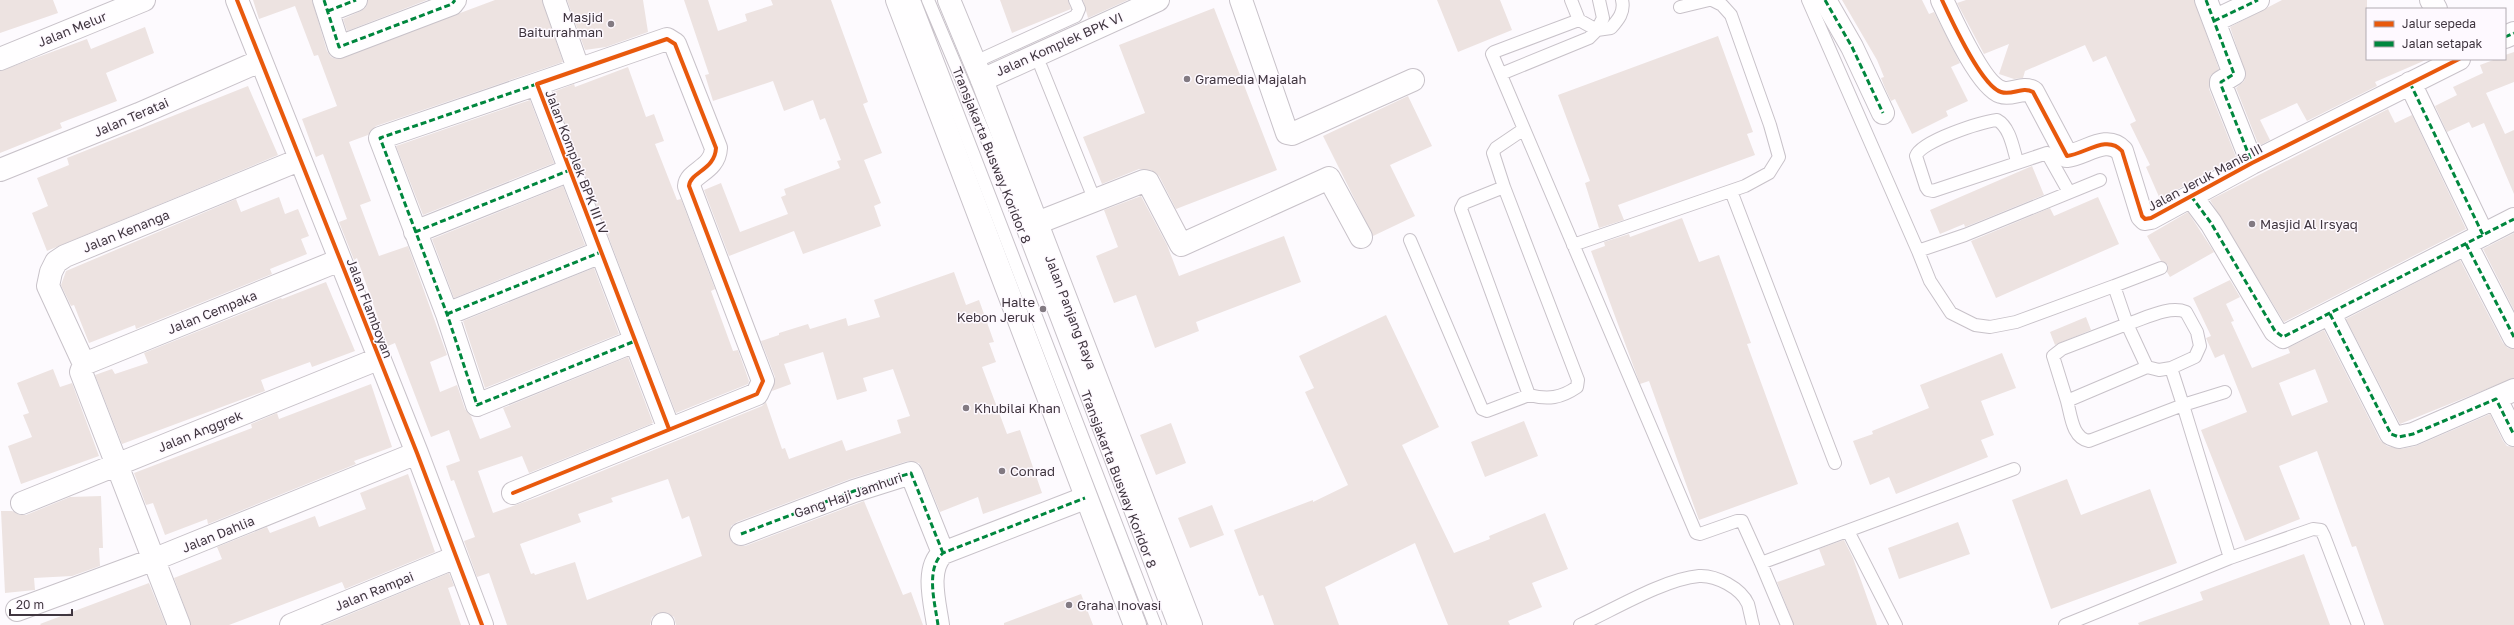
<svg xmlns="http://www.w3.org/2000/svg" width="2514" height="625" viewBox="0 0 2514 625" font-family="'Golos Text',sans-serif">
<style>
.building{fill:#ede3e1;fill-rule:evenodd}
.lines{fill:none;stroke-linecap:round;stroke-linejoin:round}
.lane-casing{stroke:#c8c2c9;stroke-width:14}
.street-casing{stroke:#c8c2c9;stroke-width:24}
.primary-casing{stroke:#c8c2c9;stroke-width:24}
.lane{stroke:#fffeff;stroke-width:12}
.street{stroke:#fffeff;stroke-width:22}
.primary{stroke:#fffeff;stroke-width:22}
.quiet{stroke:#00873e;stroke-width:3;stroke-dasharray:6 3;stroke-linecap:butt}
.cycleway-casing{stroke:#fef9ff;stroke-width:6}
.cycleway{stroke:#e8590c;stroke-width:4}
.poi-dot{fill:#827a82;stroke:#fef9ff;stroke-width:1.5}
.labels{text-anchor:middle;stroke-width:3;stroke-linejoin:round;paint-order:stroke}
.poi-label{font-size:13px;fill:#3f353f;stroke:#fef9ff;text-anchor:start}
.street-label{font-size:13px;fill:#3f353f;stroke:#fef9ff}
</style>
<rect width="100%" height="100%" fill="#fdfafe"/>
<path class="building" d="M 0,0 L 53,0 L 58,13 L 0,33 Z
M 253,0 L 312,0 L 327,51 L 331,57 L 337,59 L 495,0 L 542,0 L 563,62 L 376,126 L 368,135 L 349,142 L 371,201 L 360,205 L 379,256 L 408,246 L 447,355 L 430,362 L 440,392 L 457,385 L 465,409 L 471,416 L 480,439 L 511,427 L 503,408 L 628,357 L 653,423 L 529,473 L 522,456 L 478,471 L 493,513 L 538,497 L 762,406 L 766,402 L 782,449 L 785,448 L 789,459 L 842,440 L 846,451 L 901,433 L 897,420 L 910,416 L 893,369 L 863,378 L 867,391 L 837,400 L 823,352 L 784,364 L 791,384 L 772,391 L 775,377 L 761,341 L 779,335 L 779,333 L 808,324 L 810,329 L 846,318 L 848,326 L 880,317 L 874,300 L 954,272 L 966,305 L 979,300 L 994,342 L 989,343 L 996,362 L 982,367 L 1007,434 L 1020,430 L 1042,493 L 983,514 L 978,497 L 940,512 L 922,468 L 919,463 L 908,461 L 850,479 L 737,522 L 731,526 L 730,539 L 739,546 L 745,546 L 864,501 L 903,595 L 911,592 L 923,625 L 676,625 L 674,617 L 663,612 L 652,617 L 650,625 L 507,625 L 489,573 L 477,577 L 464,541 L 475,537 L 454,480 L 451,481 L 446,466 L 460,461 L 449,430 L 431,437 L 395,343 L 388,346 L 357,258 L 354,260 L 339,222 L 347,219 L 323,154 L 316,157 L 302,119 L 337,106 L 318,55 L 314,56 L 295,6 L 259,19 ZM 668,479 L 682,519 L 689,516 L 702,556 L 587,600 L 575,562 L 535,575 L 534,573 L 531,574 L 520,544 L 581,522 L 578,514 L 613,502 L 611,498 Z
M 368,0 L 427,0 L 347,31 L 343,19 L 361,11 L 366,7 Z
M 567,0 L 643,0 L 648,32 L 606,47 L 585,50 Z
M 684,0 L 708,0 L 718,31 L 747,21 L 745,14 L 773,5 L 771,0 L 831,0 L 868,102 L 863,104 L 882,153 L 864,160 L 881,203 L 874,206 L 881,226 L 803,254 L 794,231 L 729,256 L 704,190 L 721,183 L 740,232 L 788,214 L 781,197 L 786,195 L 784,189 L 840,168 L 837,161 L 841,160 L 825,118 L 820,120 L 813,100 L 784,111 L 773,81 L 713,101 L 705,75 L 709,74 Z
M 1000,0 L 1068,0 L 1071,9 L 1012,33 Z
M 1083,0 L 1128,0 L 1088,18 Z
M 1437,0 L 1500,0 L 1512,30 L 1458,52 Z
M 1842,0 L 1922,0 L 1929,14 L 1934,12 L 1960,63 L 1951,67 L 1968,101 L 1946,111 L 1948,116 L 1912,134 L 1895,99 L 1891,101 L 1885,88 L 1881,78 L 1884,77 L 1877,60 Z
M 1966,0 L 2194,0 L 2219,69 L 2210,76 L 2209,89 L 2236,157 L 2160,199 L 2146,167 L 2150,165 L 2130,124 L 2136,121 L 2106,56 L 2093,62 L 2085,45 L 2025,71 L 2023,78 L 2014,79 L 1999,74 L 2009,44 L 1984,54 L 1957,3 Z
M 2282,0 L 2367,0 L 2367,59 L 2428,59 L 2375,82 L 2377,86 L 2307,121 L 2297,103 L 2260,120 L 2270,140 L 2259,146 L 2236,88 L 2244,81 L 2246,75 L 2230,27 Z
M 1214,8 L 1277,170 L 1176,209 L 1159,176 L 1151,170 L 1139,169 L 1102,184 L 1083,137 L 1145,113 L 1119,45 Z
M 145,27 L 154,53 L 106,73 L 117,101 L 60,123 L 62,128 L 0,153 L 0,71 L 87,39 L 91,49 Z
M 1718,36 L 1753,132 L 1747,134 L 1755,155 L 1618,205 L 1624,220 L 1599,228 L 1585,183 L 1590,181 L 1558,95 Z
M 2514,52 L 2514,82 L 2486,93 L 2505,134 L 2514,130 L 2514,194 L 2484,123 L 2472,128 L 2469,122 L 2447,132 L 2435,106 L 2457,95 L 2453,87 L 2483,73 L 2480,65 L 2496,59 L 2505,59 L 2505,55 Z
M 628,67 L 646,117 L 654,114 L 664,141 L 655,144 L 677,200 L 681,199 L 715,289 L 711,291 L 733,351 L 738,350 L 749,381 L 748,384 L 676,413 L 553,92 L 574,84 L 575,87 Z
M 248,86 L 278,155 L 47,251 L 32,213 L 48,206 L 37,178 L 69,165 L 67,158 Z
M 1408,96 L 1432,146 L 1390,165 L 1415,216 L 1373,236 L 1323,136 Z
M 530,100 L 554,163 L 423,215 L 396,146 Z
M 2388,109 L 2395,123 L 2412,115 L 2466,229 L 2284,322 L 2210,200 Z
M 2032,166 L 2044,195 L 1965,227 L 1964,224 L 1940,234 L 1930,210 Z
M 563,186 L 585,245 L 454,298 L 432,239 Z
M 1141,196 L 1167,245 L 1179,276 L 1284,236 L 1301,282 L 1196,322 L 1199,331 L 1155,348 L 1136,295 L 1114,303 L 1096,256 L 1118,247 L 1104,210 Z
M 279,197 L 285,214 L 298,209 L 309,236 L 301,239 L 307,254 L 270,269 L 272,274 L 136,329 L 135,325 L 89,343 L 74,305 L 71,306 L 61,285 L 66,271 L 236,199 L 241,212 Z
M 2098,197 L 2119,244 L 1996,298 L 1971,241 L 2050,208 L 2054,216 Z
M 2188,212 L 2214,252 L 2170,277 L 2167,272 L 2168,265 L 2161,261 L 2147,236 Z
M 1682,218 L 1699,262 L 1719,255 L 1751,343 L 1747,344 L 1798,484 L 1699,520 L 1649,381 L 1640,384 L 1591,251 L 1605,246 L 1604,242 L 1629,234 L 1630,237 Z
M 2514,233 L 2514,310 L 2483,249 Z
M 2460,260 L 2503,343 L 2508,348 L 2514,349 L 2514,378 L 2400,424 L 2346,319 Z
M 594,268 L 619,334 L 485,388 L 463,321 Z
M 2230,280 L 2240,297 L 2226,304 L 2234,321 L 2231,322 L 2252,368 L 2290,353 L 2288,348 L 2324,330 L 2380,440 L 2387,446 L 2401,449 L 2416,446 L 2490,414 L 2503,441 L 2507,446 L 2514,447 L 2514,625 L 2384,625 L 2356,546 L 2352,547 L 2317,451 L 2279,466 L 2300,519 L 2245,541 L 2201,430 L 2247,412 L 2224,354 L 2215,358 L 2206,338 L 2211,336 L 2193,298 ZM 2315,369 L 2328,402 L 2292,416 L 2279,383 Z
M 326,282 L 355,351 L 312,367 L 310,362 L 261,380 L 265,391 L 122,444 L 95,375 L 112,369 L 115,374 L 148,363 L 144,353 L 281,298 L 282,299 Z
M 1386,315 L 1439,427 L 1402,445 L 1454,553 L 1490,539 L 1489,536 L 1545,513 L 1568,569 L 1532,583 L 1542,607 L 1508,621 L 1510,625 L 1448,625 L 1415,543 L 1325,587 L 1339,625 L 1274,625 L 1263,595 L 1259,596 L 1234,530 L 1313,500 L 1313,502 L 1348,485 L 1305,392 L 1314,388 L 1299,356 Z
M 2086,317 L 2091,330 L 2055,345 L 2050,332 Z
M 2002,353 L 2016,388 L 1981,401 L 1994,435 L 1981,440 L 1988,457 L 1896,494 L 1889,477 L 1870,485 L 1853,441 L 1873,434 L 1872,431 L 1929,408 L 1920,385 Z
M 53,369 L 60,387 L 72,383 L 99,456 L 21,484 L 8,446 L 32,437 L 23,415 L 29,413 L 17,383 Z
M 371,384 L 392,447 L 354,461 L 356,464 L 208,524 L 207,519 L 165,535 L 153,503 L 146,505 L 134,473 L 252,428 L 251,424 L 277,413 L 279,419 Z
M 1524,421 L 1538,456 L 1485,477 L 1471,442 Z
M 1171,423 L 1186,463 L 1156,475 L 1140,435 Z
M 408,474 L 435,552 L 440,550 L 345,589 L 342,582 L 229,625 L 191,625 L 174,578 L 222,559 L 217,547 L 267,527 L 270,533 L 315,516 L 319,527 L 366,509 L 360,493 Z
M 2067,479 L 2081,515 L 2150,489 L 2177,563 L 2051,609 L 2012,500 Z
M 101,496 L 103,548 L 99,548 L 100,566 L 72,576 L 34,578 L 35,590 L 5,593 L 1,511 L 12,511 L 20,515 L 26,515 L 70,497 Z
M 1212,505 L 1224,535 L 1190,548 L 1178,518 Z
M 1958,522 L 1970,554 L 1899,579 L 1888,548 Z
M 1844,540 L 1853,558 L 1877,625 L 1794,625 L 1777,582 L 1825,565 L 1819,549 Z
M 2304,554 L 2330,625 L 2139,625 L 2138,623 L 2203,600 L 2200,592 Z
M 449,573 L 454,586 L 448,588 L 461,625 L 324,625 Z
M 149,583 L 166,625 L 41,625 L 40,624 Z
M 1081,594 L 1093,625 L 1004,625 L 1004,623 Z"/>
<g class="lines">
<defs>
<path id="lane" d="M 914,0 L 1155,625
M 928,0 L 1004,180 L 1174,625
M 1571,0 L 1579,20 L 1597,30 L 1611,28 C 1618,20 1625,12 1622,0
M 1808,0 L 1918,251 L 1965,235 L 2100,180
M 1680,7 L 1709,0
M 1579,20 L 1494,52 L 1492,54 L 1696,533 L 1700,534 L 1737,521 L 1742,521 L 1761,563 L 2014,469
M 975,62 L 1076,16 L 1079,9 L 1075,0
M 1041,67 L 1095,201
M 1501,74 L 1589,38 L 1597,30 L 1603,18 L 1599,0
M 2017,161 C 2013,148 2010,127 1997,120 C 1981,122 1921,141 1916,156 L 1926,187 L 1928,190 L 1933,191 L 2047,153 L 2069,192
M 1504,187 L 1578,380 L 1577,387 C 1561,398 1548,400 1529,395
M 1731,191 L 1835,463
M 1410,240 L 1482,409 L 1487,411 L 1529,395 L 1461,209 L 1464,203 L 1504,187 L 1493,153 L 1496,148 L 1524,129
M 1573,245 L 1745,186 L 1769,173 L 1779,157 L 1770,125 L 1731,15 L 1722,5 L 1712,0
M 1918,251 L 1930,281 L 1951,313 L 1975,325 L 1990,327 L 2016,322 L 2114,286 L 2127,324 L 2062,349 L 2053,356 L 2067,401 L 2147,367 L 2159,370 L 2171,368 L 2183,405 L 2089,441 C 2072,438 2071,415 2067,401
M 2114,286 L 2161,268
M 2147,367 L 2127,324 C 2144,319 2169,305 2186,312 L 2197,332 L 2200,346 L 2195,357 L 2171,368
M 2225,392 L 2183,405 L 2230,558
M 1848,531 L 1896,625
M 1761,563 L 1787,625
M 1580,625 C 1613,610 1664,579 1699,576 C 1716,575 1741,588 1748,604 C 1750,611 1751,618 1753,625
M 2065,625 L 2230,558 L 2313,529 L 2321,530 L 2324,536 L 2358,625"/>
<path id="street" d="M 237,0 L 417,453 L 482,625
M 324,0 L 339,47 L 452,4 L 455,0
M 554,0 L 578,68
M 1241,0 L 1287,133 L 1292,134 L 1413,80
M 1825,0 L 1852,47 L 1883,113
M 1942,0 C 1951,19 1981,86 2001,92 C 2012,96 2022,86 2033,92 L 2067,156 C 2085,154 2107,134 2122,151 L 2142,216 L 2145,219 L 2151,218 L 2252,163 L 2459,59
M 2206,0 L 2234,74 L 2221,82 L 2221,85 L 2252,163
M 2431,0 L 2436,9
M 328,11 L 356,0
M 2214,21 L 2258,0
M 2505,37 L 2514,33
M 0,59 L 144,0
M 982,80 L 1158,0
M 2410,83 L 2483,235
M 537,84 L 380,138 L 447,314 L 477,405 L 635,341
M 0,170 L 139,114 L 260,61
M 2191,196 L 2211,223 L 2275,331 L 2283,337 L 2514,219
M 1037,223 L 1144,181 L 1148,182 L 1181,245 L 1329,178 L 1361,237
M 415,232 L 570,170
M 2466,244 L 2514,337
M 447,314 L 601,252
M 2330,314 L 2391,434 L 2399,437 L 2413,434 L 2514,390
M 84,364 L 48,286 L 51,272 L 56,262 L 65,256 L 299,160
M 84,364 L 81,372 L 179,625
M 84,364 L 340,260
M 2496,399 L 2514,435
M 513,493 L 757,394 L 763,381 L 689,186 C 690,172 715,170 716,148 L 675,44 L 667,39 L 537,84 L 669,429
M 22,503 L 378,359
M 741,534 L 854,491 L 911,473 L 943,553
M 17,610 L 155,559 L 417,453
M 663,624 L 663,625
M 291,625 L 456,557
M 938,625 C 935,603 925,569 943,553 L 1085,498"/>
<path id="primary" d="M 897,0 L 1135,625
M 949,0 L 982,80 L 1191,625"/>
</defs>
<use href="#lane" class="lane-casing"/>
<use href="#street" class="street-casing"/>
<use href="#primary" class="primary-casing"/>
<use href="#lane" class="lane"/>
<use href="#street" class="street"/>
<use href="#primary" class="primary"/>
<path class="quiet" d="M 324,0 L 339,47 L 452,4 L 455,0
M 1825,0 L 1852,47 L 1883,113
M 2206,0 L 2234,74 L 2221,82 L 2221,85 L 2252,163
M 328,11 L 356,0
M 2214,21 L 2258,0
M 2505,37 L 2514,33
M 2410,83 L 2483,235
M 537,84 L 380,138 L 447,314 L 477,405 L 635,341
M 2191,196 L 2211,223 L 2275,331 L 2283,337 L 2514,219
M 415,232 L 570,170
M 2466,244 L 2514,337
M 447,314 L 601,252
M 2330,314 L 2391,434 L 2399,437 L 2413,434 L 2496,399 L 2514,435
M 741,534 L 854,491 L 911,473 L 943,553
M 938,625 C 935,603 925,569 943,553 L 1085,498"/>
<defs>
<path id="cycleway" d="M 237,0 L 417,453 L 482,625
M 1942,0 C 1951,19 1981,86 2001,92 C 2012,96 2022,86 2033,92 L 2067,156 C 2085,154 2107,134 2122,151 L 2142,216 L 2145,219 L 2151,218 L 2252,163 L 2459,59
M 513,493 L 757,394 L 763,381 L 689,186 C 690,172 715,170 716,148 L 675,44 L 667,39 L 537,84 L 669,429"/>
</defs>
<use href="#cycleway" class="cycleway-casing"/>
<use href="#cycleway" class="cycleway"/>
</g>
<g class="poi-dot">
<circle cx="611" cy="24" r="4"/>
<circle cx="1187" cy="79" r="4"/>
<circle cx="2252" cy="224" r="4"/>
<circle cx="1043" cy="309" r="4"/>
<circle cx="966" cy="408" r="4"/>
<circle cx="1002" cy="471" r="4"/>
<circle cx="1069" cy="605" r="4"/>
</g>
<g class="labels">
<g class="poi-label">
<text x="603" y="22" text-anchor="end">Masjid<tspan x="603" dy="15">Baiturrahman</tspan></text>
<text x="1195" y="84">Gramedia Majalah</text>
<text x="2260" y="229">Masjid Al Irsyaq</text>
<text x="1035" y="307" text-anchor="end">Halte<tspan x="1035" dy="15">Kebon Jeruk</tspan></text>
<text x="974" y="413">Khubilai Khan</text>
<text x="1010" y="476">Conrad</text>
<text x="1077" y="610">Graha Inovasi</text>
</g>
<g class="street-label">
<text transform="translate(72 29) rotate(-22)" y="5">Jalan Melur</text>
<text transform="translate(1059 44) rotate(-24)" y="5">Jalan Komplek BPK VI</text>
<text transform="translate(131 117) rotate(-23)" y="5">Jalan Teratai</text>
<text transform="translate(992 155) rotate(68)" y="5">Transjakarta Busway Koridor 8</text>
<text transform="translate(577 162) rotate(69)" y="5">Jalan Komplek BPK III IV</text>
<text transform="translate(2205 177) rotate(-28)" y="5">Jalan Jeruk Manis III</text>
<text transform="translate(126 231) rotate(-22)" y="5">Jalan Kenanga</text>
<text transform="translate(370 308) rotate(69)" y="5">Jalan Flamboyan</text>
<text transform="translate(212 312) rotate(-22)" y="5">Jalan Cempaka</text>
<text transform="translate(1071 312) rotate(69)" y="5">Jalan Panjang Raya</text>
<text transform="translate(200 431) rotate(-22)" y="5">Jalan Anggrek</text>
<text transform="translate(1119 479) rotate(69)" y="5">Transjakarta Busway Koridor 8</text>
<text transform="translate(848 495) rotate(-19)" y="5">Gang Haji Jamhuri</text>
<text transform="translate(218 534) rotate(-22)" y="5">Jalan Dahlia</text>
<text transform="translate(374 591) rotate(-22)" y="5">Jalan Rampai</text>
</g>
</g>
<rect x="2366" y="8" width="140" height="52" fill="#fef9ff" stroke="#b2abb2"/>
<rect x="2374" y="21" width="20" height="6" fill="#e8590c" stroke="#b2abb2"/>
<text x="2402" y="28" font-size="12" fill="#3f353f">Jalur sepeda</text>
<rect x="2374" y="41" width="20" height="6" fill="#00873e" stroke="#b2abb2"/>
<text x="2402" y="48" font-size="12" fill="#3f353f">Jalan setapak</text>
<path d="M10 609v6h62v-6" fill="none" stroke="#3f353f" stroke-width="2"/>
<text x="16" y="609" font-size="12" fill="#3f353f" stroke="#fef9ff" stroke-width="3" paint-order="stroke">20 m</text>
</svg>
